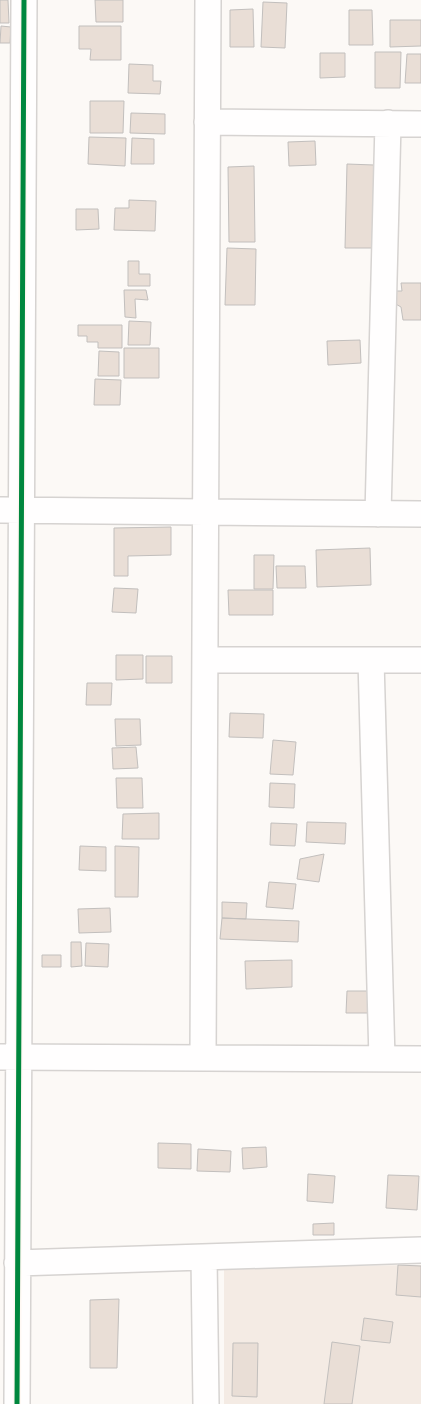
<svg xmlns="http://www.w3.org/2000/svg" width="421" height="1404" viewBox="0 0 421 1404" font-family="Cabin,sans-serif">
<style>
.built{fill:#f4ebe4}
.building{fill:#e9ded6;stroke:#c2bfbd}
.lines{fill:none;stroke-linecap:round;stroke-linejoin:round}
.minor-casing{stroke:#d6d3d1;stroke-width:28}
.minor{stroke:#fffefe;stroke-width:25}
.cycleway-casing{stroke:#fff8f3;stroke-width:8}
.cycleway{stroke:#00873e;stroke-width:5}
</style>
<rect width="100%" height="100%" fill="#fcf9f6"/>
<path class="built" d="M 421,1265 L 421,1404 L 224,1404 L 224,1267 Z"/>
<path class="building" d="M 0,0 L 8,0 L 9,23 L 0,23 Z
M 95,0 L 123,0 L 123,22 L 96,22 Z
M 263,2 L 287,3 L 285,48 L 261,47 Z
M 253,9 L 254,47 L 230,47 L 230,10 Z
M 349,10 L 372,10 L 373,45 L 349,45 Z
M 390,20 L 421,20 L 421,46 L 390,47 Z
M 1,26 L 11,27 L 10,43 L 0,43 Z
M 79,26 L 121,26 L 121,60 L 90,60 L 91,49 L 79,49 Z
M 375,52 L 401,52 L 400,88 L 375,88 Z
M 320,53 L 345,53 L 345,77 L 320,78 Z
M 407,54 L 421,54 L 421,83 L 405,83 Z
M 129,64 L 153,65 L 153,81 L 161,81 L 160,94 L 128,93 Z
M 90,101 L 124,101 L 123,133 L 90,133 Z
M 131,113 L 165,114 L 165,134 L 130,133 Z
M 89,137 L 126,138 L 125,166 L 88,164 Z
M 132,138 L 154,139 L 154,164 L 131,164 Z
M 315,141 L 316,165 L 289,166 L 288,142 Z
M 347,164 L 374,165 L 372,248 L 345,248 Z
M 254,166 L 255,242 L 229,242 L 228,167 Z
M 129,200 L 156,201 L 155,231 L 114,230 L 115,208 L 129,208 Z
M 76,209 L 98,209 L 99,229 L 76,230 Z
M 227,248 L 256,249 L 255,305 L 225,305 Z
M 128,261 L 139,261 L 139,274 L 150,274 L 150,286 L 128,286 Z
M 401,283 L 421,283 L 421,320 L 403,320 L 401,307 L 394,303 L 392,291 L 402,291 Z
M 124,290 L 146,290 L 148,300 L 135,299 L 136,318 L 125,317 Z
M 129,321 L 151,322 L 150,345 L 128,345 Z
M 78,325 L 122,325 L 122,348 L 98,348 L 98,342 L 87,342 L 87,336 L 78,336 Z
M 360,340 L 361,363 L 328,365 L 327,341 Z
M 124,348 L 159,348 L 159,378 L 124,378 Z
M 99,351 L 119,352 L 119,376 L 98,376 Z
M 95,379 L 121,380 L 120,405 L 94,405 Z
M 171,527 L 171,555 L 128,556 L 128,576 L 114,576 L 114,528 Z
M 370,548 L 371,585 L 317,587 L 316,550 Z
M 254,555 L 274,555 L 273,589 L 254,589 Z
M 276,566 L 305,566 L 306,588 L 277,588 Z
M 114,588 L 138,589 L 136,613 L 112,612 Z
M 228,590 L 273,590 L 273,615 L 229,615 Z
M 116,655 L 143,655 L 143,679 L 116,680 Z
M 146,656 L 172,656 L 172,683 L 146,683 Z
M 87,683 L 112,683 L 111,705 L 86,705 Z
M 230,713 L 264,714 L 263,738 L 229,737 Z
M 115,719 L 140,719 L 141,745 L 116,746 Z
M 273,740 L 296,742 L 293,775 L 270,774 Z
M 136,747 L 138,768 L 113,769 L 112,748 Z
M 116,778 L 142,778 L 143,808 L 117,808 Z
M 270,783 L 295,784 L 294,808 L 269,807 Z
M 159,813 L 159,839 L 122,839 L 123,814 Z
M 307,822 L 346,823 L 345,844 L 306,842 Z
M 271,823 L 297,824 L 295,846 L 270,845 Z
M 80,846 L 106,847 L 106,871 L 79,870 Z
M 115,846 L 139,847 L 138,897 L 115,897 Z
M 324,854 L 319,882 L 297,879 L 300,859 Z
M 269,882 L 296,884 L 293,909 L 266,907 Z
M 222,902 L 247,903 L 246,919 L 222,918 Z
M 110,908 L 111,932 L 79,933 L 78,909 Z
M 222,918 L 299,921 L 298,942 L 220,939 Z
M 71,942 L 81,942 L 82,966 L 71,967 Z
M 86,943 L 109,944 L 108,967 L 85,966 Z
M 42,955 L 61,955 L 61,967 L 42,967 Z
M 292,960 L 292,987 L 246,989 L 245,961 Z
M 347,991 L 368,991 L 368,1013 L 346,1013 Z
M 158,1143 L 191,1144 L 191,1169 L 158,1168 Z
M 266,1147 L 267,1167 L 243,1169 L 242,1148 Z
M 198,1149 L 231,1151 L 230,1172 L 197,1171 Z
M 308,1174 L 335,1176 L 333,1203 L 307,1201 Z
M 388,1175 L 419,1176 L 417,1210 L 386,1208 Z
M 334,1223 L 334,1235 L 313,1235 L 313,1224 Z
M 398,1265 L 421,1266 L 421,1297 L 396,1295 Z
M 119,1299 L 117,1368 L 90,1368 L 90,1300 Z
M 364,1318 L 393,1322 L 390,1343 L 361,1340 Z
M 332,1342 L 360,1346 L 352,1404 L 324,1404 Z
M 233,1343 L 258,1343 L 257,1397 L 232,1396 Z"/>
<g class="lines">
<defs>
<path id="minor" d="M 207,122 L 421,124
M 0,510 L 421,514
M 378,514 L 388,123
M 205,660 L 421,660
M 371,660 L 382,1059
M 0,1057 L 421,1059
M 203,1058 L 208,0
M 204,1257 L 206,1404
M 17,1263 L 421,1250
M 17,1404 L 24,0"/>
</defs>
<use href="#minor" class="minor-casing"/>
<use href="#minor" class="minor"/>
<defs>
<path id="cycleway" d="M 17,1404 L 24,0"/>
</defs>
<use href="#cycleway" class="cycleway-casing"/>
<use href="#cycleway" class="cycleway"/>
</g>
</svg>
